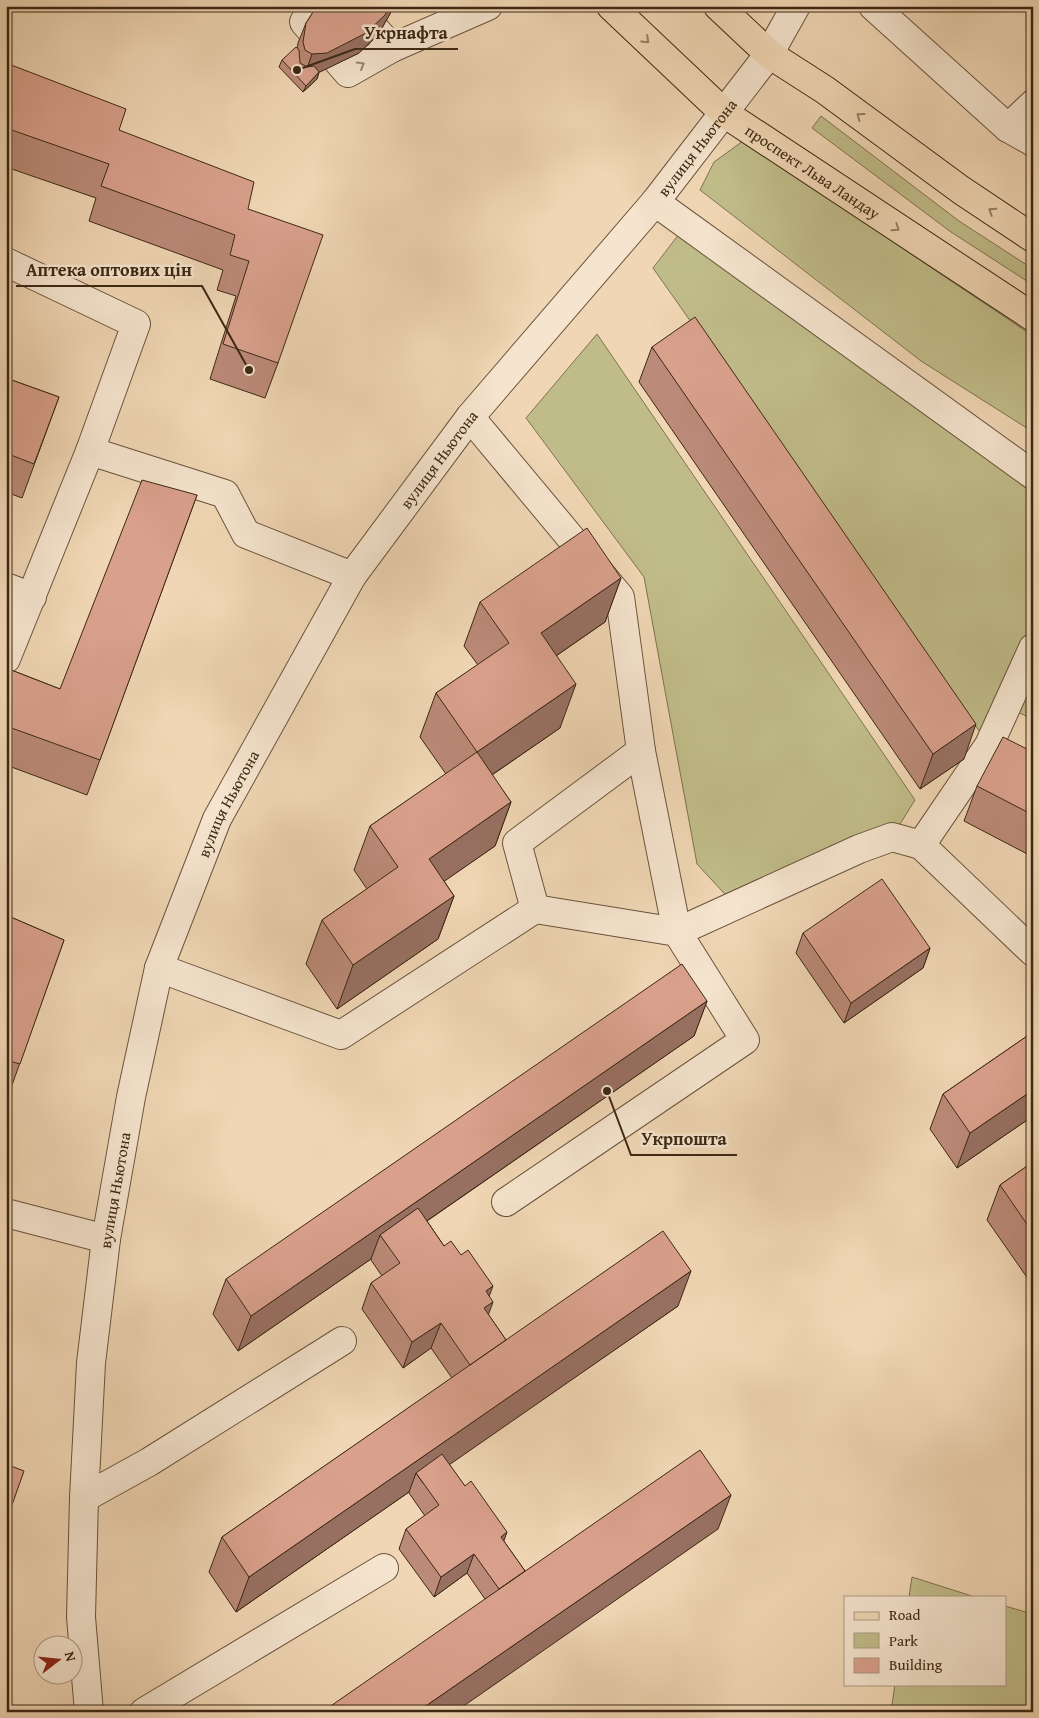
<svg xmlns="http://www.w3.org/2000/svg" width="1039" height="1718" viewBox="0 0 1039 1718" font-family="'Gentium Book Plus',serif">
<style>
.green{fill:#c0bc89;stroke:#7e724e}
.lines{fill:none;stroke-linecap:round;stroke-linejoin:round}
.minor-casing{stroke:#69543c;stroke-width:30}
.major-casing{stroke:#3c2814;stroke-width:30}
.minor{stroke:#f5e4ce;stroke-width:28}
.major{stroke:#f0d6b4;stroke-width:28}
.wall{fill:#bb8a78;stroke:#3c2814}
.shaded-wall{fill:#987062;stroke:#3c2814}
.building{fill:#d9a08c;stroke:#3c2814}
.oneway{stroke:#967f64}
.oneway2{stroke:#988671}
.labels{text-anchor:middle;stroke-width:5;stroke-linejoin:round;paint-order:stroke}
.street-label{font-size:16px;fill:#3c2814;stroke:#f5e4ce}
.leader{fill:none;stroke:#3c2814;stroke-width:2}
.callout-dot{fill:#3c2814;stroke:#f5e4ce;stroke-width:2}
.callout-label{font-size:18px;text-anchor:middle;font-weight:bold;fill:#3c2814;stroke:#f5e4ce;stroke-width:5;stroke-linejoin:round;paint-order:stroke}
</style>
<rect width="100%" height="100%" fill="#f0d6b4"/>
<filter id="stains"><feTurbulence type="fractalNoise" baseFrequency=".004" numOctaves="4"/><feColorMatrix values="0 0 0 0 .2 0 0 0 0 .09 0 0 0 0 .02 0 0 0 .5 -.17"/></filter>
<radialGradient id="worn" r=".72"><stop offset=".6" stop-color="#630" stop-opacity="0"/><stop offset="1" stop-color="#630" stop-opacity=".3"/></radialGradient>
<path class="green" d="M 821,116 L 959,221 L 1033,269 L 1033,285 L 951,232 L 812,128 Z
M 743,141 L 1033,336 L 1033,432 L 921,361 L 700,190 L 714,162 Z
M 686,225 L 1033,475 L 1033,719 L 1006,707 L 989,745 L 653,268 Z
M 597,334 L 915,800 L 892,837 L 735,905 L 697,864 L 644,577 L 526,418 Z
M 912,1577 L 975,1597 L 909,1597 Z
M 1005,1606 L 1029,1613 L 1033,1622 L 1033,1712 L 891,1712 L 895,1684 L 1005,1684 Z"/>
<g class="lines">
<defs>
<g id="minor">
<path d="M 315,6 L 304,22 L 348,73 L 392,48"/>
<path d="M 354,6 L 392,48 L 488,6"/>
<path d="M 873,6 L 1008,128 L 1033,142"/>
<path d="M 1008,128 L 1033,104"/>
<path d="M 655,202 L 1033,475"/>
<path d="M 6,262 L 136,324 L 90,451"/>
<path d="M 470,417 L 620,597 L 641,751 L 517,843 L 535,909"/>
<path d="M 6,587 L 32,597"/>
<path d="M 1033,648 L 989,745 L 921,845 L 1033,952"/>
<path d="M 6,659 L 90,451 L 225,494 L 246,534 L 352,576"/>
<path d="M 641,751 L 677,932 L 859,849 L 892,837 L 921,845"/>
<path d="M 159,968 L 341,1035 L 535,909 L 677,932 L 745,1040 L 506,1202"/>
<path d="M 6,1213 L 106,1239"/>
<path d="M 84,1498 L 149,1462 L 342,1341"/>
<path id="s1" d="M 89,1712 L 81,1617 L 84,1498 L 91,1363 L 106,1239 L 131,1097 L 159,968 L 217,819 L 352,576 L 470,417 L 655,202 L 769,54 L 796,6"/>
<path d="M 144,1712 L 384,1568"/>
</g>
<g id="major">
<path id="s2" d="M 611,6 L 724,113 L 1033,317"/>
<path d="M 718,6 L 769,54 L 825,90 L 961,190 L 1033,238"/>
</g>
</defs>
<use href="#minor" class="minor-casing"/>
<use href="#major" class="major-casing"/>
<use href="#minor" class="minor"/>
<use href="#major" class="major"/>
</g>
<path class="wall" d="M 317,6 L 393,6 L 391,12 L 378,35 L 359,53 L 319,72 L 317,79 L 303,92 L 279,67 L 282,60 L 297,49 L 298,43 L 306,23 Z
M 6,63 L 119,130 L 248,209 L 278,363 L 265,398 L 210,379 L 236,296 L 217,290 L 223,270 L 89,221 L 96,198 L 6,167 Z
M 652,347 L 964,759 L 920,789 L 639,382 Z
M 6,378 L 59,397 L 22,498 L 6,492 Z
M 197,495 L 87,795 L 6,765 L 6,668 L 60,689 Z
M 621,578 L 605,622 L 556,656 L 560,728 L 492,775 L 511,802 L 495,846 L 444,881 L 454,896 L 438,939 L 337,1009 L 306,964 L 322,920 L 367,889 L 354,870 L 370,826 L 446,774 L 420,737 L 436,693 L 478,665 L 464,646 L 480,602 Z
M 1033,752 L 1033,857 L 964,821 L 977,786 Z
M 6,915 L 64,940 L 7,1099 L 6,1098 Z
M 803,933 L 930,948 L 923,968 L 844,1023 L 796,953 Z
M 707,1001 L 694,1036 L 427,1221 L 444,1246 L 489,1296 L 488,1314 L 506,1340 L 678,1306 L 449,1464 L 525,1571 L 718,1529 L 485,1599 L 467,1573 L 434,1597 L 399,1549 L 406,1529 L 425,1516 L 409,1493 L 409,1492 L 236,1612 L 209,1572 L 222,1537 L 452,1378 L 431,1348 L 403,1368 L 362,1309 L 371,1283 L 382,1276 L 371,1260 L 371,1259 L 238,1351 L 213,1314 L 226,1279 Z
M 1033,1032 L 1033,1116 L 957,1168 L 930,1129 L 943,1094 Z
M 1033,1162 L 1033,1286 L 987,1220 L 1000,1185 Z"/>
<path class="shaded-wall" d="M 390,6 L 393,6 L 391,12 L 378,35 L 359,53 L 320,72 L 305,74 L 312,54 Z
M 319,72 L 317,79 L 303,92 L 306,86 Z
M 621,578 L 605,622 L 525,677 L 541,633 Z
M 576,684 L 560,728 L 461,796 L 477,752 Z
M 976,724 L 964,759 L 920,789 L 933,754 Z
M 511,802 L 495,846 L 413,903 L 429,859 Z
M 454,896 L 438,939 L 337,1009 L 353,965 Z
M 930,948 L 923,968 L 844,1023 L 851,1003 Z
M 707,1001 L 694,1036 L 389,1247 L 380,1235 L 371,1259 L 238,1351 L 251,1316 Z
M 1033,1090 L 1033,1116 L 957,1168 L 970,1133 Z
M 691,1271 L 678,1306 L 423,1483 L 416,1473 L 409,1492 L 236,1612 L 249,1577 Z
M 493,1286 L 485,1307 L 493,1302 L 484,1327 L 475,1333 L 486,1291 Z
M 441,1323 L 431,1348 L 403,1368 L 412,1342 Z
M 731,1495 L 718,1529 L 455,1712 L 417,1712 Z
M 507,1532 L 500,1552 L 501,1537 Z
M 474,1554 L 467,1573 L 434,1597 L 441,1577 Z"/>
<path class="building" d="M 317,6 L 390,6 L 385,15 L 366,33 L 327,53 L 312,54 L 305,50 L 303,42 L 306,23 Z
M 296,47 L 299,50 L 300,63 L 307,67 L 314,66 L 319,72 L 306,86 L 282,60 Z
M 6,63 L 126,109 L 119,130 L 254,182 L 248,209 L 323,235 L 278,363 L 223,344 L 249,261 L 230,255 L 235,235 L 101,186 L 109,164 L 6,128 Z
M 695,317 L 976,724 L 933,754 L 652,347 Z
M 6,378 L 59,397 L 34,464 L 6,453 Z
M 142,480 L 197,495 L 100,760 L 6,726 L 6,668 L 60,689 Z
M 587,528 L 621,578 L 541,633 L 576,684 L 477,752 L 511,802 L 429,859 L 454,896 L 353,965 L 322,920 L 398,867 L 370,826 L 477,752 L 436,693 L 509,643 L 480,602 Z
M 1003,737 L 1033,752 L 1033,815 L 977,786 Z
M 882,879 L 930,948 L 851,1003 L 803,933 Z
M 6,915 L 64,940 L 20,1064 L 6,1060 Z
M 682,964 L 707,1001 L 251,1316 L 226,1279 Z
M 1033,1032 L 1033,1090 L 970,1133 L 943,1094 Z
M 1033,1162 L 1033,1233 L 1000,1185 Z
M 418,1208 L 444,1246 L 451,1241 L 461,1255 L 468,1250 L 493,1286 L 486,1291 L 493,1302 L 484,1308 L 506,1340 L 470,1365 L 441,1323 L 412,1342 L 371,1283 L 400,1263 L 380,1235 Z
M 663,1231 L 691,1271 L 249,1577 L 222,1537 Z
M 700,1450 L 731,1495 L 417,1712 L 322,1712 Z
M 442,1454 L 465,1486 L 471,1481 L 507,1532 L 501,1537 L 525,1571 L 499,1589 L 474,1554 L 441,1577 L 406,1529 L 439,1505 L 416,1473 Z
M 6,1464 L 24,1471 L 6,1522 Z"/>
<defs><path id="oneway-chevron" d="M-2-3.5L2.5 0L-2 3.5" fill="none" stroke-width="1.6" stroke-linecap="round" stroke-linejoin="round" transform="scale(1.25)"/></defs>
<g class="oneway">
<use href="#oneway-chevron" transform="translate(646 40) rotate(43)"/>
<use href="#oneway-chevron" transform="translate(860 116) rotate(-144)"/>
<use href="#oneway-chevron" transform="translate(992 211) rotate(-147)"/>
<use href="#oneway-chevron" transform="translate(896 228) rotate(34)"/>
</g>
<use class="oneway2" href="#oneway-chevron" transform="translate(361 65) rotate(-30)"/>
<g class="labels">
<g class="street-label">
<text dy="6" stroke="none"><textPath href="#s1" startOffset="1739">вулиця Ньютона</textPath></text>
<text dy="6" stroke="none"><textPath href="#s2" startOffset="262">проспект Льва Ландау</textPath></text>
<text dy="6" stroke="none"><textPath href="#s1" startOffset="1334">вулиця Ньютона</textPath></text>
<text dy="6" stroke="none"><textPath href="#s1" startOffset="929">вулиця Ньютона</textPath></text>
<text dy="6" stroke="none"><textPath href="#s1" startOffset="524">вулиця Ньютона</textPath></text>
</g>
</g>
<path class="leader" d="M297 70L355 49H458M249 370L202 286H16M607 1091L631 1155H737"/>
<g class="callout-dot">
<circle cx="297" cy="70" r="5"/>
<circle cx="249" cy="370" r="5"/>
<circle cx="607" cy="1091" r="5"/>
</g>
<g class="callout-label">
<text x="406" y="39">Укрнафта</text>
<text x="109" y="276">Аптека оптових цін</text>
<text x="684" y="1145">Укрпошта</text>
</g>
<rect width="1039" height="1718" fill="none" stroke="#f0d6b4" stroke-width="25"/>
<rect x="8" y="8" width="1024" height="1703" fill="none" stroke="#3c2814" stroke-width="2.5"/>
<rect x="12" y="12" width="1014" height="1693" fill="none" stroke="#3c2814"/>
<rect x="844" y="1596" width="162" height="90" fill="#f5e4ce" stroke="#ab9984"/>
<rect x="854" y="1612" width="25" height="8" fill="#f0d6b4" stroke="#ab9984"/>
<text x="889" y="1620" font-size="15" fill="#3c2814">Road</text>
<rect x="854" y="1633" width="25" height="15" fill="#c0bc89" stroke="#ab9984"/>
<text x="889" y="1646" font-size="15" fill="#3c2814">Park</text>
<rect x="854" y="1658" width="25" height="15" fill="#d9a08c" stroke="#ab9984"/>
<text x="889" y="1670" font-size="15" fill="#3c2814">Building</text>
<g transform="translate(58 1660) rotate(74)"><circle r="24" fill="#f5e4ce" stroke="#ab9984"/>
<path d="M0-4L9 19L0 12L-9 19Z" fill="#8f2418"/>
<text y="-8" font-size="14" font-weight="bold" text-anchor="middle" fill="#3c2814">N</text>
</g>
<rect width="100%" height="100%" filter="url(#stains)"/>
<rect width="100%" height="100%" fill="url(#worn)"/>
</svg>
